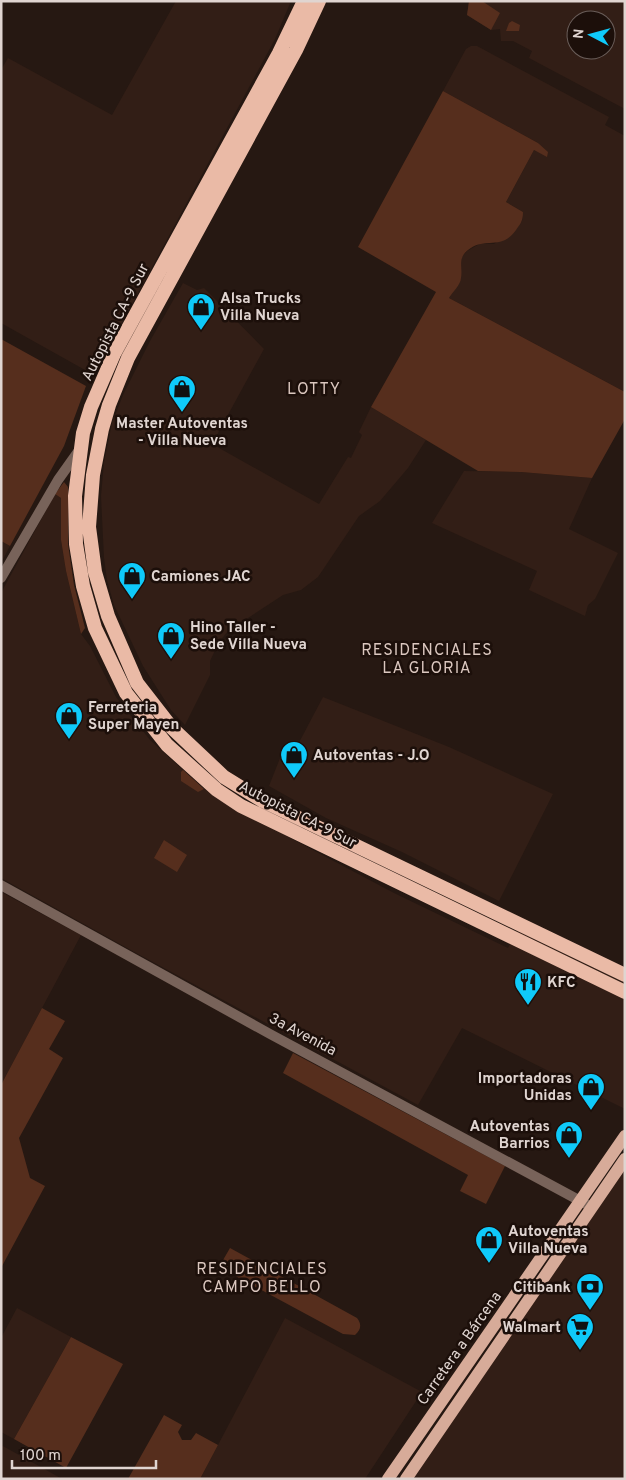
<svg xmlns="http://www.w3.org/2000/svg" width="626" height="1480" viewBox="0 0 626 1480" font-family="Overpass,sans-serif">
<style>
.built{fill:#321e16;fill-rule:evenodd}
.green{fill:#562e1d}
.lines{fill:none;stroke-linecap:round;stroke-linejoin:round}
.tertiary{stroke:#78635a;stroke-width:10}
.primary{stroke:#d7ab99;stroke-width:12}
.trunk{stroke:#eabaa6;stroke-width:14}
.labels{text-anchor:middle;stroke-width:5;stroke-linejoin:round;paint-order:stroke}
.poi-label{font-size:15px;font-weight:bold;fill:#e0d5d1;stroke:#1c0f0a;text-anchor:start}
.street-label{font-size:15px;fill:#e0d5d1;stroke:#1c0f0a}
.neighbourhood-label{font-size:16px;letter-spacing:1px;fill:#dbc7bf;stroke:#1c0f0a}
</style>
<rect width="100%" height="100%" fill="#261812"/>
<path class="built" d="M 176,1 L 291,1 L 275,39 L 94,375 L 1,323 L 1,70 L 8,58 L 112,115 Z
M 469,1 L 625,1 L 625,109 L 529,58 L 532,51 L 513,41 L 501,41 L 500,29 L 491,30 L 467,15 ZM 576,20 L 606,20 L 606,50 L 576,50 Z
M 471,46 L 477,46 L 609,117 L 605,125 L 625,136 L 625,392 L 449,298 L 461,279 L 460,264 L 462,257 L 467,251 L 481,243 L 494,244 L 522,221 L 523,212 L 506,202 L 534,150 L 547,156 L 538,143 L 443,91 L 466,49 Z
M 183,283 L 197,290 L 204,288 L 264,349 L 212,444 L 319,504 L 348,457 L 351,458 L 362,435 L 359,432 L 371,407 L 426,440 L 408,468 L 380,501 L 359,516 L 318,577 L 301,590 L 283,595 L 228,631 L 219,642 L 210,661 L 210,675 L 185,725 L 171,710 L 143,666 L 114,605 L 107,580 L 104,558 L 101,496 L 104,462 L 112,423 L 123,395 L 150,341 Z
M 464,471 L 521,472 L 592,478 L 569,529 L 618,553 L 595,599 L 588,605 L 585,616 L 529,590 L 537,571 L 432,523 Z
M 55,494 L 61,498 L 61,540 L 66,571 L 81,634 L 90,646 L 116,697 L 150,740 L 204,789 L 230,806 L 394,893 L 508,948 L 518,929 L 625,980 L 625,1109 L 462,1028 L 418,1105 L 138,954 L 1,878 L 1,593 Z
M 1,541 L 10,546 L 1,563 Z
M 323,697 L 449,747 L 553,794 L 499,901 L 402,852 L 326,818 L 269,786 L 284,748 L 294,752 Z
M 1,892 L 81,935 L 1,1085 Z
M 625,1166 L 625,1479 L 413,1479 Z
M 17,1308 L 71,1337 L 14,1439 L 1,1432 L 1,1338 Z
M 285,1318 L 422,1392 L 365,1479 L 200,1479 Z
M 1,1445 L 48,1471 L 62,1479 L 1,1479 Z"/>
<path class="green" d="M 469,1 L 482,1 L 500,13 L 491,30 L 467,15 Z
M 512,21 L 520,25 L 519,31 L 506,31 L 509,23 Z
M 443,91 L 538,143 L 548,152 L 547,157 L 534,150 L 506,202 L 523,212 C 523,218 522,222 518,227 C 502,253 487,235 468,250 C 457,259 463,267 461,278 C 461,284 452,293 449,298 L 625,392 L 625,419 L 592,478 L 521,472 L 478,471 L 371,407 L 436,292 L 358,247 Z
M 1,339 L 86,386 L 64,446 L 10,546 L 1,541 Z
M 64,482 L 68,487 L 68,544 L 74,585 L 85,628 L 81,634 L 66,571 L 61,540 L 61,498 L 55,494 Z
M 183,770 L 204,789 L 198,792 L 181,781 L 181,772 Z
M 164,840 L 187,855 L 177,872 L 154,858 Z
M 42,1008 L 65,1021 L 49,1049 L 63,1058 L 19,1138 L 30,1178 L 45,1186 L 1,1268 L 1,1085 Z
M 293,1053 L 505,1166 L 486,1204 L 460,1191 L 468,1175 L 283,1073 Z
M 230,1248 L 357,1318 C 362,1324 361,1330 355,1335 L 343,1334 L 219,1267 Z
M 71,1337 L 123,1364 L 66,1468 L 14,1439 Z
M 164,1415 L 182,1425 L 178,1432 L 182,1440 L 191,1440 L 196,1433 L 218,1445 L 200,1479 L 128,1479 Z"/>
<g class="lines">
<path class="tertiary" d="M 1,578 L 58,480 L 80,449
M 1,885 L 270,1034 L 586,1204"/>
<path class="primary" d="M 388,1479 L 625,1136
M 406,1479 L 625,1159"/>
<path class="trunk" d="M 304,1 L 279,53 L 114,354 L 91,407 L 83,433 L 75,496 L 76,544 L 83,586 L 95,628 L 126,693 L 167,745 L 217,790 L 241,806 L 625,992
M 319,1 L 296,50 L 128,358 L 109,405 L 102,429 L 93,475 L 89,527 L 95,572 L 108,616 L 137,683 L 172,728 L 224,777 L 263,801 L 625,975"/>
</g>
<defs>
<symbol id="shop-pin" viewBox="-11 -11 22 30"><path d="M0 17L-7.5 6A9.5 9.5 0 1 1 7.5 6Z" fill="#0fcafa" stroke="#1c0f0a"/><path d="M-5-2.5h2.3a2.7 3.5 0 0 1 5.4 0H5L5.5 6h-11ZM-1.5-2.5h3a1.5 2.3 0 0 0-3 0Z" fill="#111"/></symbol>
<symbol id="restaurant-pin" viewBox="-11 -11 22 30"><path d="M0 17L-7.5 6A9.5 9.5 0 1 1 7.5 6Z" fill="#0fcafa" stroke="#1c0f0a"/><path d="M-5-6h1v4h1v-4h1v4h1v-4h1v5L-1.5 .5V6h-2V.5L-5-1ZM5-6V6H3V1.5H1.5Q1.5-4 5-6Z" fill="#111"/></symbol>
<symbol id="bank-pin" viewBox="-11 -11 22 30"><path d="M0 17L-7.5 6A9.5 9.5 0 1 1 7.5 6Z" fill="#0fcafa" stroke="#1c0f0a"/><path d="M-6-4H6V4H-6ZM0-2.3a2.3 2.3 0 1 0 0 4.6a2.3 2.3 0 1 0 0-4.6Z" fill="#111"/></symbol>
<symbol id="supermarket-pin" viewBox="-11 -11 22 30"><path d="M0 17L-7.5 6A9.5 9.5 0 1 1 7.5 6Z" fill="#0fcafa" stroke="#1c0f0a"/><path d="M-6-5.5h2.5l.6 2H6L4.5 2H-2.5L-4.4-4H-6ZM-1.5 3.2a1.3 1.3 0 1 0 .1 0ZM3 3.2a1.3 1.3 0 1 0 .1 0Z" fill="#111"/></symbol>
</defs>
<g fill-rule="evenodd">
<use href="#shop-pin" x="185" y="291" width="32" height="43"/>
<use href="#shop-pin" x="166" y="373" width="32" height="43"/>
<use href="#shop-pin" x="116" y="560" width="32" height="43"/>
<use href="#shop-pin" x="155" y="620" width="32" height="43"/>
<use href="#shop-pin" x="53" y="700" width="32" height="43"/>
<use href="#shop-pin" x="278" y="739" width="32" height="43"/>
<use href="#restaurant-pin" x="512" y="966" width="32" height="43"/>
<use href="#shop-pin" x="575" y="1071" width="32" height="43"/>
<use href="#shop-pin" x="553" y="1119" width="32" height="43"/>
<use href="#shop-pin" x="473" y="1224" width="32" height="43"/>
<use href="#bank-pin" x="574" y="1271" width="32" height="43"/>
<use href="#supermarket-pin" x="564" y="1311" width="32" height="43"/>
</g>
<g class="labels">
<g class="poi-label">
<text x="220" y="303">Alsa Trucks<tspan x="220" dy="17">Villa Nueva</tspan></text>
<text x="182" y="428" text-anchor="middle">Master Autoventas<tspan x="182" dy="17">- Villa Nueva</tspan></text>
<text x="151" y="581">Camiones JAC</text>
<text x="190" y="632">Hino Taller -<tspan x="190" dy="17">Sede Villa Nueva</tspan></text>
<text x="88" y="712">Ferreteria<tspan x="88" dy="17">Super Mayen</tspan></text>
<text x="313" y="760">Autoventas - J.O</text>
<text x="547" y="987">KFC</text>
<text x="572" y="1083" text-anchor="end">Importadoras<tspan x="572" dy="17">Unidas</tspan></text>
<text x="550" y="1131" text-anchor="end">Autoventas<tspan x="550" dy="17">Barrios</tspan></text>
<text x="508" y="1236">Autoventas<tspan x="508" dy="17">Villa Nueva</tspan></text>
<text x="571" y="1292" text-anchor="end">Citibank</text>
<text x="561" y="1332" text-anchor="end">Walmart</text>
</g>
<g class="street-label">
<text transform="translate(115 322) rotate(-63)" y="5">Autopista CA-9 Sur</text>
<text transform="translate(298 814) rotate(27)" y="5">Autopista CA-9 Sur</text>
<text transform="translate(303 1034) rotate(28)" y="5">3a Avenida</text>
<text transform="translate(459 1348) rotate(-55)" y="5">Carretera a Bárcena</text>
</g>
<g class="neighbourhood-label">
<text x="314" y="394">LOTTY</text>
<text x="427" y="655">RESIDENCIALES<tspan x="427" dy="18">LA GLORIA</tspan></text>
<text x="262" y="1274">RESIDENCIALES<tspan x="262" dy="18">CAMPO BELLO</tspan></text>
</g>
</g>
<rect width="626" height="1480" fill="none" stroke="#e0d5d1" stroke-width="5"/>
<g transform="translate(591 35) rotate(276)"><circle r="24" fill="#1c0f0a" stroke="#6a5e5a"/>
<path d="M0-4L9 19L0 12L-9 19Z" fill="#0fcafa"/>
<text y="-8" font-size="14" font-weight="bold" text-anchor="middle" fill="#e0d5d1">N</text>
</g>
<path d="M12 1460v8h144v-8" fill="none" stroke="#e0d5d1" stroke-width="2.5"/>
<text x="20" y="1460" font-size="15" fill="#e0d5d1" stroke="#1c0f0a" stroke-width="4" paint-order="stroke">100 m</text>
</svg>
